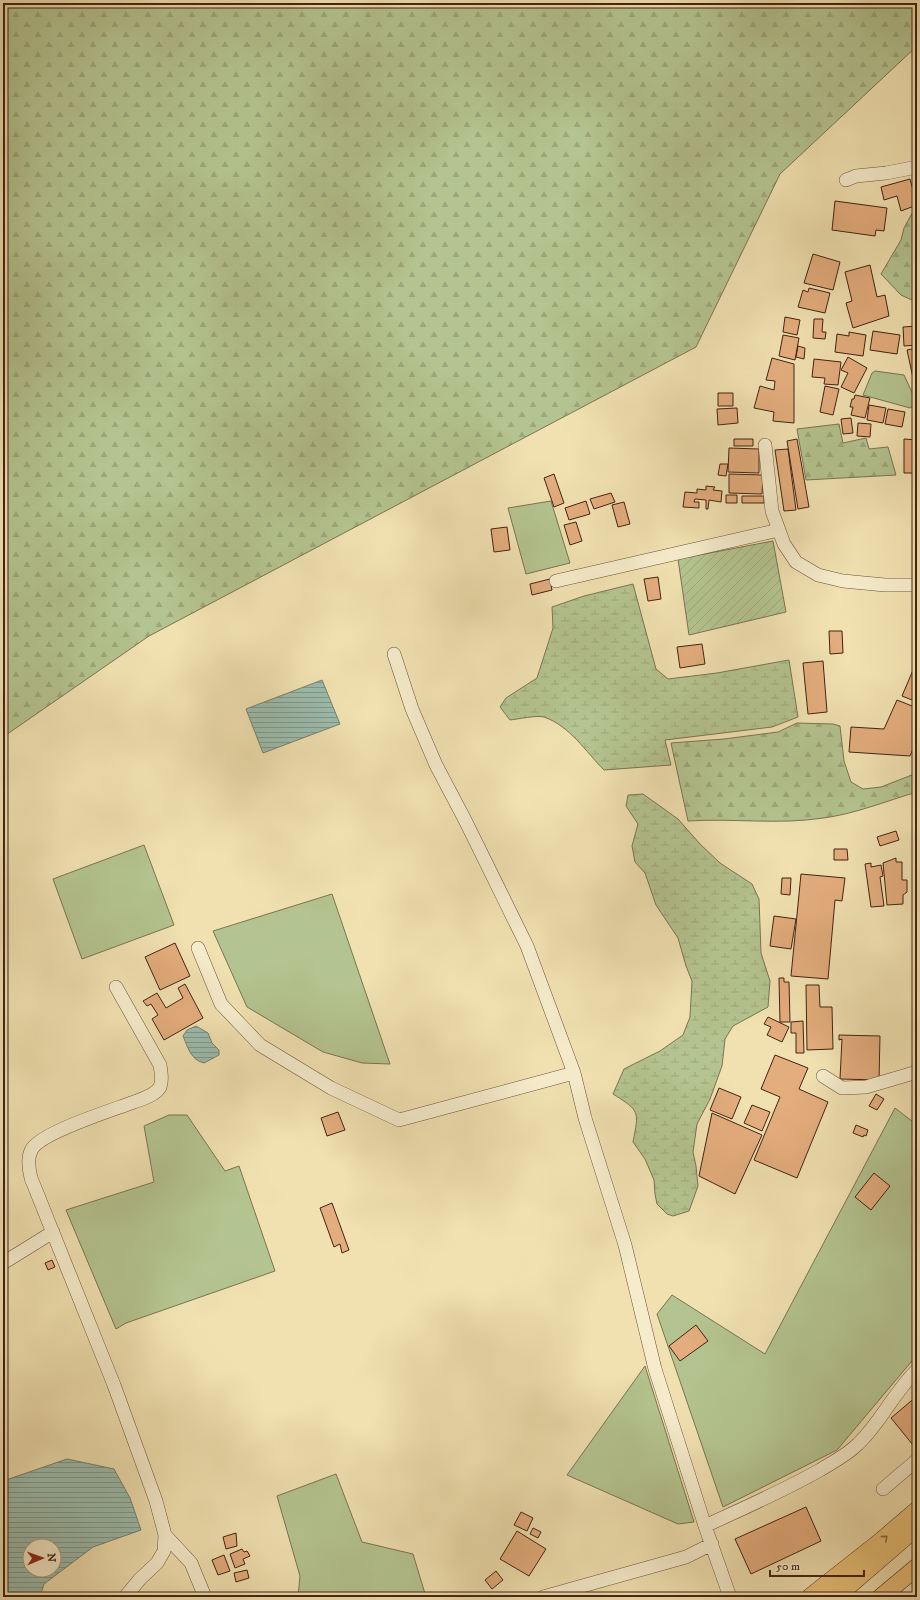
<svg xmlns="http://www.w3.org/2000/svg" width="920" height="1600" viewBox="0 0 920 1600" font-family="'IM FELL DW Pica',serif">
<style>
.green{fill:#b4c490;stroke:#7c7352}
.forest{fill:url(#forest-firs);stroke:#7c7352}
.wetland{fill:url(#wetland-marsh);stroke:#7c7352}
.garden{fill:url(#garden-furrows);stroke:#7c7352}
.water{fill:url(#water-rules);stroke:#787f70;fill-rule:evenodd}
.building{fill:#e4ad7d;stroke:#432213}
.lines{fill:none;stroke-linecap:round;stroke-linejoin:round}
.minor-casing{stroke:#6e523a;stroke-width:14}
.major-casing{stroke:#432213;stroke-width:18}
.minor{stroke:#f6eccc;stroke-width:13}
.major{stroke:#e8c078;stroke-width:17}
.oneway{stroke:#8d6940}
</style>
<defs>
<pattern id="forest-firs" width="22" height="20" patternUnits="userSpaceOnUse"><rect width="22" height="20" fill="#b4c490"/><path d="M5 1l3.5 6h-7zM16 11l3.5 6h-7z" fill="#9ca87b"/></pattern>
<pattern id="wetland-marsh" width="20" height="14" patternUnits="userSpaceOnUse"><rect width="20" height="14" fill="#b4c490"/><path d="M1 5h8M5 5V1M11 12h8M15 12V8" fill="none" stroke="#9ca87b"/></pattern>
<pattern id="garden-furrows" width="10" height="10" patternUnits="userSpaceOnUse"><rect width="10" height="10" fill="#b4c490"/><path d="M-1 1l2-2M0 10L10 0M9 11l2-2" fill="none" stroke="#9ca87b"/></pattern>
<pattern id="water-rules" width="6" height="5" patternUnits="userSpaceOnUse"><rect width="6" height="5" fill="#9bbdae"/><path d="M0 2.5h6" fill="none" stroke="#80998c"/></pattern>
</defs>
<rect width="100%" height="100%" fill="#f1e1b1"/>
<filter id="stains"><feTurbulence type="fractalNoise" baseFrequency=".005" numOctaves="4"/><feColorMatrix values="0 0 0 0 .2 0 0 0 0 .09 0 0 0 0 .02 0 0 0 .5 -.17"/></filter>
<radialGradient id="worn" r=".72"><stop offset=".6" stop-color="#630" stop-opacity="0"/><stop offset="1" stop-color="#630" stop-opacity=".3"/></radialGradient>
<path class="green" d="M 875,371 L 904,375 L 917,403 L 910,408 L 863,395 L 872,373 Z
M 551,501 L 570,563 L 526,574 L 508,508 Z
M 144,845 L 174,925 L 82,959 L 53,879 Z
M 332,894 L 390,1064 L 362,1063 L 323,1052 L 247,1007 L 213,931 Z
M 895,1108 L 917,1125 L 917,1355 L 837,1450 L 723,1507 L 657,1314 L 672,1295 L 765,1354 Z
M 169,1115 L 187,1115 L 225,1171 L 239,1166 L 275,1271 L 126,1323 L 116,1329 L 66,1210 L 154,1182 L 144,1126 Z
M 645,1366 L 694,1522 L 678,1524 L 567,1475 Z
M 336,1474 L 362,1542 L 413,1554 L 426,1597 L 298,1597 L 300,1576 L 277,1496 Z"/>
<path class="forest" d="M 3,3 L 917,3 L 917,46 L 780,174 L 696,347 L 149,636 L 3,737 Z
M 917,207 L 917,299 L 914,301 L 901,295 L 881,274 L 901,240 L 904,228 L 915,208 Z
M 839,424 L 843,443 L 866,438 L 869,449 L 888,447 L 896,475 L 806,480 L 797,429 Z
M 797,723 L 833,724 L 840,726 L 844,761 L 851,782 L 863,789 L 881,787 L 917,773 L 917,792 C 886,801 855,814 823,818 C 778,825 733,818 688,821 L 671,743 L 724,739 L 778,732 Z"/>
<path class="wetland" d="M 633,584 L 656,669 L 668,679 L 717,673 L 789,660 L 798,717 L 772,727 L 665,740 L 671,765 L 604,770 C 586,752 570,726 544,717 C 537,715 518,719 510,720 L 500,707 L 506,698 L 537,678 L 553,628 L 552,607 L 584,596 Z
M 643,794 L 678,819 L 700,844 L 720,863 L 752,884 L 759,899 L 761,953 L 770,981 L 768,1007 L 733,1026 L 725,1039 L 722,1066 L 710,1099 L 697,1124 L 693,1152 L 696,1166 L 698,1186 L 689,1211 L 673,1216 L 667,1214 L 657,1204 L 655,1194 L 654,1180 L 645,1159 L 633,1142 C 639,1111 640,1111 613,1094 L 624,1069 L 660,1051 L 683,1035 L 690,1017 L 692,981 L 686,966 L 678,938 L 656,905 L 645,873 L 635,862 L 632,846 L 638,824 L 626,806 L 628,795 Z"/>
<path class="garden" d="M 773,541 L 786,612 L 689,635 L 678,559 Z"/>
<path class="water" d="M 322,680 L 340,724 L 263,753 L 246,709 Z
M 196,1026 L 208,1033 L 212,1043 L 219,1050 L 219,1055 L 204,1063 C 191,1060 188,1048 183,1036 L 187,1030 Z
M 67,1459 L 114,1469 L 130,1498 L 141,1530 L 93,1547 L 44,1584 L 40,1597 L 3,1597 L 3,1481 ZM 30,1546 L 54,1546 L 54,1570 L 30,1570 Z"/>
<path class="building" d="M 910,179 L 917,205 L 901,211 L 897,196 L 884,200 L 881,187 Z
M 835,201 L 887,208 L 884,231 L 876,230 L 875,236 L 832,230 Z
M 813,254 L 840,262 L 833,290 L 804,283 Z
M 870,265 L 877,297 L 885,295 L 889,316 L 853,328 L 846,303 L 852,301 L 845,272 Z
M 809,288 L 830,293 L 825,313 L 798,307 L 803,290 L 808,292 Z
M 914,299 L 917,299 L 917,322 L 913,322 Z
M 785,317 L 800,320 L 797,335 L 783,332 Z
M 814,319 L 823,319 L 822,332 L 826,332 L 825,339 L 813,338 Z
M 917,326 L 917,345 L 904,346 L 903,327 Z
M 873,331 L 900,335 L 897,354 L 870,350 Z
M 849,332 L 866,335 L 863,356 L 835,352 L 837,334 L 849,336 Z
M 783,335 L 799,338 L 795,360 L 779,356 Z
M 798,346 L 805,348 L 804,359 L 796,357 Z
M 917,348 L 917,377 L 913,378 L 907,350 Z
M 848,357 L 867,368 L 854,393 L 841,387 L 848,373 L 841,370 Z
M 772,358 L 794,364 L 794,423 L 773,421 L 774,412 L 754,408 L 760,386 L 774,390 L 775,381 L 766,380 Z
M 814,359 L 841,362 L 838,385 L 824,384 L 825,378 L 812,377 Z
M 825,386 L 839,389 L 833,415 L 820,412 Z
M 718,393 L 733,393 L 733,406 L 718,406 Z
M 855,395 L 870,398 L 865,418 L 851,415 L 853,407 L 850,407 L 852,399 L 854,399 Z
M 869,405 L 886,408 L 883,423 L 867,420 Z
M 737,408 L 738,423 L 718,425 L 717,409 Z
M 888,409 L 905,412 L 902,427 L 885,424 Z
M 851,418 L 853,433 L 843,434 L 841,419 Z
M 858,423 L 871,424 L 870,437 L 857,436 Z
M 734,439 L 753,439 L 753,446 L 734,446 Z
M 797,439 L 809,507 L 798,509 L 787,441 Z
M 904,439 L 917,440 L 917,473 L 904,473 Z
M 729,448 L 759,449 L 759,473 L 728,472 Z
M 788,449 L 796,510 L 784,511 L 775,450 Z
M 720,464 L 728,464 L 726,476 L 718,475 Z
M 554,474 L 564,503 L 554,507 L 544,478 Z
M 729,474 L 763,475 L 762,494 L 729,493 Z
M 706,486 L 715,487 L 713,490 L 722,491 L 721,502 L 709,500 L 708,509 L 706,509 L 706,500 L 695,499 L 694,502 L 699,502 L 699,508 L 683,507 L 685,492 L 697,493 L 697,489 L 706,490 Z
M 611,493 L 615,502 L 594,509 L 590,499 Z
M 726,495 L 737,495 L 737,503 L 726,503 Z
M 742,496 L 764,496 L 764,503 L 742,503 Z
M 586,501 L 590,514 L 569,520 L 565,508 Z
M 624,502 L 630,524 L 618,527 L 612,505 Z
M 576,522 L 582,541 L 570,545 L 564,525 Z
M 507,527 L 510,550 L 494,552 L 491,529 Z
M 658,577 L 661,599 L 648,601 L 644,579 Z
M 550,579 L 552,590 L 532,595 L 530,584 Z
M 829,631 L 842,631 L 843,653 L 830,654 Z
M 702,644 L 705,664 L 680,668 L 677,647 Z
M 823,661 L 827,712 L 808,714 L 803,663 Z
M 916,663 L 917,663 L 917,702 L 902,696 Z
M 897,700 L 917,708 L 917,740 L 910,756 L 849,752 L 851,727 L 884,729 Z
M 896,831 L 899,840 L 880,846 L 877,837 Z
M 915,844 L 917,844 L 917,862 L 913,861 Z
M 834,849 L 847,849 L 848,860 L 834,860 Z
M 896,858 L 896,862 L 902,862 L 902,880 L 907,880 L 907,892 L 903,895 L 903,904 L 887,905 L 883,863 Z
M 871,863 L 871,867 L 881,865 L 883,876 L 880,877 L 884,906 L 871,907 L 865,864 Z
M 801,874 L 845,878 L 842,901 L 835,900 L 828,979 L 791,976 Z
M 782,878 L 791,878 L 790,895 L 781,894 Z
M 774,916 L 796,919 L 791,949 L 770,946 Z
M 175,943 L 190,976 L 160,990 L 145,957 Z
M 779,978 L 784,978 L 784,982 L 789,982 L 790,1022 L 780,1022 Z
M 185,984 L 203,1018 L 164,1040 L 152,1019 L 158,1015 L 151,1004 L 147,1006 L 143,1001 L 157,993 L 166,1008 L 183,998 L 178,988 Z
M 806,985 L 819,985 L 820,1007 L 832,1007 L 833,1049 L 807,1050 Z
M 768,1017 L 789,1027 L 782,1042 L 767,1035 L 771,1027 L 764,1024 Z
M 803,1021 L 804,1053 L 796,1053 L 796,1033 L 791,1033 L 791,1022 Z
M 839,1035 L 880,1036 L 879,1080 L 840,1079 L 842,1039 L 839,1040 Z
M 775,1055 L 808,1068 L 799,1089 L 828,1102 L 797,1178 L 754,1160 L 780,1097 L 761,1089 Z
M 719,1088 L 741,1097 L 732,1119 L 710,1110 Z
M 876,1094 L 884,1099 L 877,1110 L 869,1106 Z
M 752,1105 L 770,1112 L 762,1131 L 744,1123 Z
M 338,1112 L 345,1130 L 327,1136 L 321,1118 Z
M 712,1113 L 762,1135 L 735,1194 L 699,1176 Z
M 856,1125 L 868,1130 L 866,1136 L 864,1135 L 863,1137 L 853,1133 Z
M 874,1173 L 890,1186 L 871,1210 L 855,1197 Z
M 332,1203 L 349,1250 L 342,1253 L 340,1244 L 334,1247 L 320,1208 Z
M 52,1260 L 55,1267 L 48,1270 L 45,1263 Z
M 696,1325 L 708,1341 L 680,1361 L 669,1346 Z
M 917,1396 L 917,1450 L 891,1418 Z
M 806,1507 L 821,1541 L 751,1574 L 735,1539 Z
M 521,1512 L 533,1518 L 527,1531 L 514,1525 Z
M 533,1528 L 541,1532 L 538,1538 L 530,1534 Z
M 517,1531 L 546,1549 L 529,1576 L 500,1559 Z
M 236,1533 L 237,1546 L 226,1549 L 223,1537 Z
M 242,1549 L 244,1552 L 247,1551 L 250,1556 L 243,1559 L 245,1564 L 235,1568 L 230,1554 Z
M 224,1555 L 230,1571 L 218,1575 L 212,1560 Z
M 247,1570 L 249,1578 L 236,1582 L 234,1573 Z
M 496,1571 L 503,1580 L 492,1589 L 485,1580 Z"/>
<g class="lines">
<defs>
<path id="minor" d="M 846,180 L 856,176 L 886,173 L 917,167
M 765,445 L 772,511 L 784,544 L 796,562 L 818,575 L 843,581 L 885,585 L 917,585
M 556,581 L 779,530
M 394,654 L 412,709 L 436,765 L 465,820 L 527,946 L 574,1073 L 585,1118 L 625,1245 L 655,1369 L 705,1526 L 730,1597
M 198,948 L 221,1004 L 260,1045 L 331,1088 L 399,1120 L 574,1073
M 116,987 L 160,1065 C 161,1072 163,1080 160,1087 C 156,1095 142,1099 134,1102 C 113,1110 42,1132 32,1149 C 27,1157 29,1170 31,1178 L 114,1385 L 156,1501 L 165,1535 L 164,1551 L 157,1563 L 140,1579 L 125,1597
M 823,1076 L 842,1088 L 866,1087 L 917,1072
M 3,1263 L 53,1232
M 883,1489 L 917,1460
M 705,1526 C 744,1508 783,1491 820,1470 C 833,1462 847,1455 858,1444 C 881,1422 894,1392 917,1370
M 165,1535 L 191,1563 L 205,1597
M 543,1597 L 686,1557 L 712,1544"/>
<path id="major" d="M 810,1597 L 881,1541 L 917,1510
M 836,1597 L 917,1527
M 881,1597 L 917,1567"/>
</defs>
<use href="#minor" class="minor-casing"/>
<use href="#major" class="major-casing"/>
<use href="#minor" class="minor"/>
<use href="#major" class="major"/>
</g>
<defs><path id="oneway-chevron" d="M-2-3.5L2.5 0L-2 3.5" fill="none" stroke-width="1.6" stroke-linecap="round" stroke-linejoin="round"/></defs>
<use class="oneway" href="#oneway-chevron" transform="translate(885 1538) rotate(-41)"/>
<rect width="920" height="1600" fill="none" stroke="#f1e1b1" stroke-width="16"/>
<rect x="4" y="4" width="912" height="1592" fill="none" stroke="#432213" stroke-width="2"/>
<rect x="8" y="8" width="904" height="1584" fill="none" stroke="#432213"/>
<g transform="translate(42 1558) rotate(88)"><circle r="19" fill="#f6eccc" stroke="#ae9b82"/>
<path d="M0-3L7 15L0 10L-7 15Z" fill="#8f2418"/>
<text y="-6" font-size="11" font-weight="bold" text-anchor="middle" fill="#432213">N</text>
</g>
<path d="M770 1570v6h94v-6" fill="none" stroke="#432213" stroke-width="2"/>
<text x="776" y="1570" font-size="12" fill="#432213" stroke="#f6eccc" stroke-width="3" paint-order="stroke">50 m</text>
<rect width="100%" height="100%" filter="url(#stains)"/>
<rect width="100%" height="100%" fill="url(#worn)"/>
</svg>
